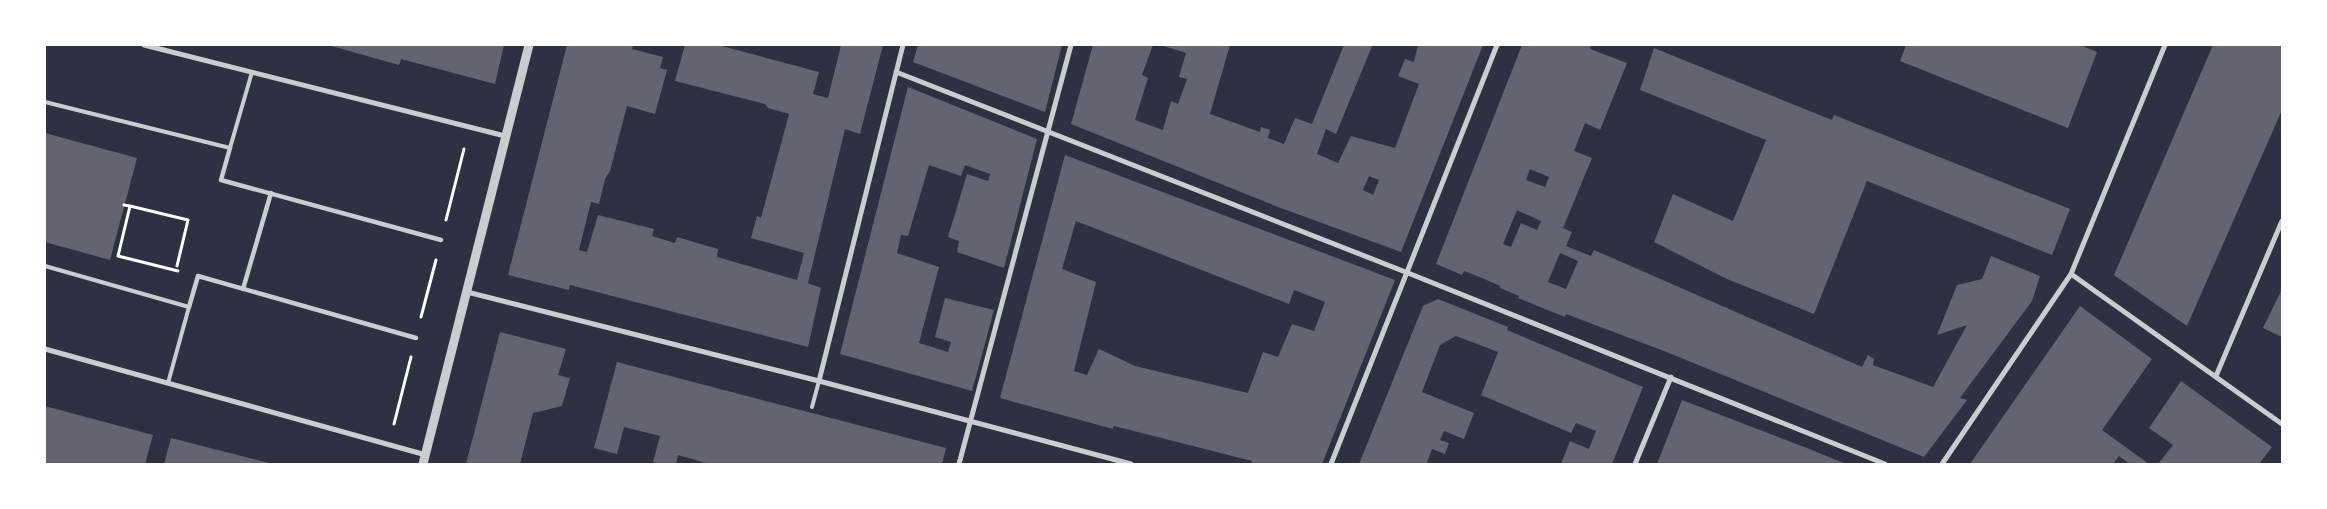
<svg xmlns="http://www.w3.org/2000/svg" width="2327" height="509" viewBox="0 0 2327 509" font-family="Roboto,sans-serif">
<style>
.building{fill:#626471;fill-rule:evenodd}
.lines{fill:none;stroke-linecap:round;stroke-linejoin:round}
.path{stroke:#fff;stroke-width:3}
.service{stroke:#caccd0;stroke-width:4}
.pedestrian{stroke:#caccd0;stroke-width:4.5}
.minor{stroke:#caccd0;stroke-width:5}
.tertiary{stroke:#caccd0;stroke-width:9}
</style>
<rect width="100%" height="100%" fill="#2d3142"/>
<path class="building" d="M 328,45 L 504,45 L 495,84 L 401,59 L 399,65 Z
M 567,45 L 633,45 L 632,49 L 663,57 L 660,68 L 667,70 L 655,114 L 627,106 L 610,171 L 605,179 L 599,204 L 591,202 L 579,250 L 587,252 L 598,215 L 654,229 L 652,236 L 675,243 L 677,237 L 718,249 L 717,257 L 797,280 L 804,253 L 751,238 L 757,216 L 761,218 L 789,114 L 768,108 L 765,104 L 675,81 L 685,45 L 718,45 L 819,72 L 813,94 L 828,98 L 841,45 L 883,45 L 860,134 L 845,129 L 808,283 L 821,288 L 808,347 L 570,285 L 569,290 L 508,275 Z
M 918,45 L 1062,45 L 1045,112 L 913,62 Z
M 1093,45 L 1153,45 L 1142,75 L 1148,78 L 1135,120 L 1163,130 L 1171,101 L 1178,104 L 1187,79 L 1179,77 L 1186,53 L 1161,45 L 1230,45 L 1210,114 L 1260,132 L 1261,127 L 1270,130 L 1268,138 L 1284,144 L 1295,118 L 1312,124 L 1344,45 L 1372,46 L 1336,134 L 1326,129 L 1317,154 L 1338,163 L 1351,136 L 1395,148 L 1419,84 L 1398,76 L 1405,59 L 1414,62 L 1418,45 L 1483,45 L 1401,252 L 1278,207 L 1071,124 ZM 1369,176 L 1379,180 L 1373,195 L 1363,190 Z
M 1522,45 L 1591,45 L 1590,49 L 1627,63 L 1600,130 L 1585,123 L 1574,151 L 1592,158 L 1563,228 L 1572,232 L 1566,246 L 1591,256 L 1594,250 L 1862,367 L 1868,355 L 1874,359 L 1873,365 L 1933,387 L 1967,325 L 1937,335 L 1957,285 L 1982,279 L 1991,256 L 2040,276 L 2032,301 L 1960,398 L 1967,400 L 1924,457 L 1664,351 L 1566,314 L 1565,317 L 1518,298 L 1519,296 L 1500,288 L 1500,286 L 1482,278 L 1464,271 L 1462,275 L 1436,264 ZM 1530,169 L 1549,177 L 1545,187 L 1526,180 ZM 1517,210 L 1541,221 L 1537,230 L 1521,223 L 1511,247 L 1503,244 ZM 1560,253 L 1578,261 L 1566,289 L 1548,282 Z
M 1906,45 L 2080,45 L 2097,52 L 2068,128 L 1900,61 Z
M 2213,45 L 2282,45 L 2282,110 L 2187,326 L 2114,275 Z
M 1654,48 L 1832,120 L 1834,115 L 2070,209 L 2052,255 L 1867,181 L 1814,314 L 1727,279 L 1654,242 L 1673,194 L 1733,221 L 1766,140 L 1640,90 Z
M 908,87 L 1037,139 L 1004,268 L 957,252 L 959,241 L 948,237 L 967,174 L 988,181 L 990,174 L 965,165 L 961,176 L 929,165 L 908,236 L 901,235 L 897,253 L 939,267 L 919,343 L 948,352 L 951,342 L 935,337 L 945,298 L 994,310 L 972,391 L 840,354 Z
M 45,133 L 137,158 L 110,260 L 45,242 Z
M 1065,155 L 1395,280 L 1322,464 L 1251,464 L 1252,461 L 1114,426 L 1113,429 L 1000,398 ZM 1076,221 L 1289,304 L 1294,290 L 1325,302 L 1314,331 L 1292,324 L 1278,357 L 1263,352 L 1248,393 L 1135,366 L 1099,349 L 1087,375 L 1074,371 L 1096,282 L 1062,269 Z
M 2282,289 L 2282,337 L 2263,328 Z
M 1438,299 L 1508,327 L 1507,330 L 1643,387 L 1612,464 L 1561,464 L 1570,441 L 1589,449 L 1596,431 L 1576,423 L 1571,433 L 1481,395 L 1498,352 L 1456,336 L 1440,345 L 1422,392 L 1474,413 L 1464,439 L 1444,431 L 1440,440 L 1449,443 L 1445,454 L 1432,449 L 1427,462 L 1432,464 L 1359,464 L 1423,306 Z
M 2080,306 L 2152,359 L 2102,430 L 2149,464 L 2130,464 L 2119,456 L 2113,464 L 1970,464 Z
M 500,332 L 566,349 L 558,375 L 570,378 L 562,406 L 533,413 L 520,464 L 466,464 Z
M 617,362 L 946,448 L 942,464 L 709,464 L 678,455 L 676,464 L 659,464 L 653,462 L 660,436 L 624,427 L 617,454 L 594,448 Z
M 2181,381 L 2272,447 L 2259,464 L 2158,464 L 2173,445 L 2149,428 Z
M 1682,400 L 1812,450 L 1846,464 L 1657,464 Z
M 45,406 L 153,435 L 145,464 L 45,464 Z
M 171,438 L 269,463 L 269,464 L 164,464 Z"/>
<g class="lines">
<path class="path" d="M 124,205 L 130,206 L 118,256 L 178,271
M 130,206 L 188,220 L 177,266
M 446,220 L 464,149
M 421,317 L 436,260
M 394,424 L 411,357"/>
<path class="service" d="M 45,102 L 230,148 L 252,72
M 45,266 L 189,307 L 168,383
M 812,407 L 819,381"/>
<path class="pedestrian" d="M 230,148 L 221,180 L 441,240
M 243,289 L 271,193
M 189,307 L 198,276 L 416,338"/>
<path class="minor" d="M 144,45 L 505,136
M 896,72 L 1408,273 L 1885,464
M 2071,274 L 2282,424
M 467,292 L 819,381 L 1131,464
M 45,349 L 426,455
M 2216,376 L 2282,221
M 819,381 L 903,45
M 959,464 L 1071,45
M 1331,464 L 1497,45
M 1635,464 L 1671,377
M 1942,464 L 2071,274 L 2165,45"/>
<path class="tertiary" d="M 423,464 L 529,45"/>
</g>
<rect width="2327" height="509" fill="none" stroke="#ffffff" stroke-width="92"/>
</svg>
